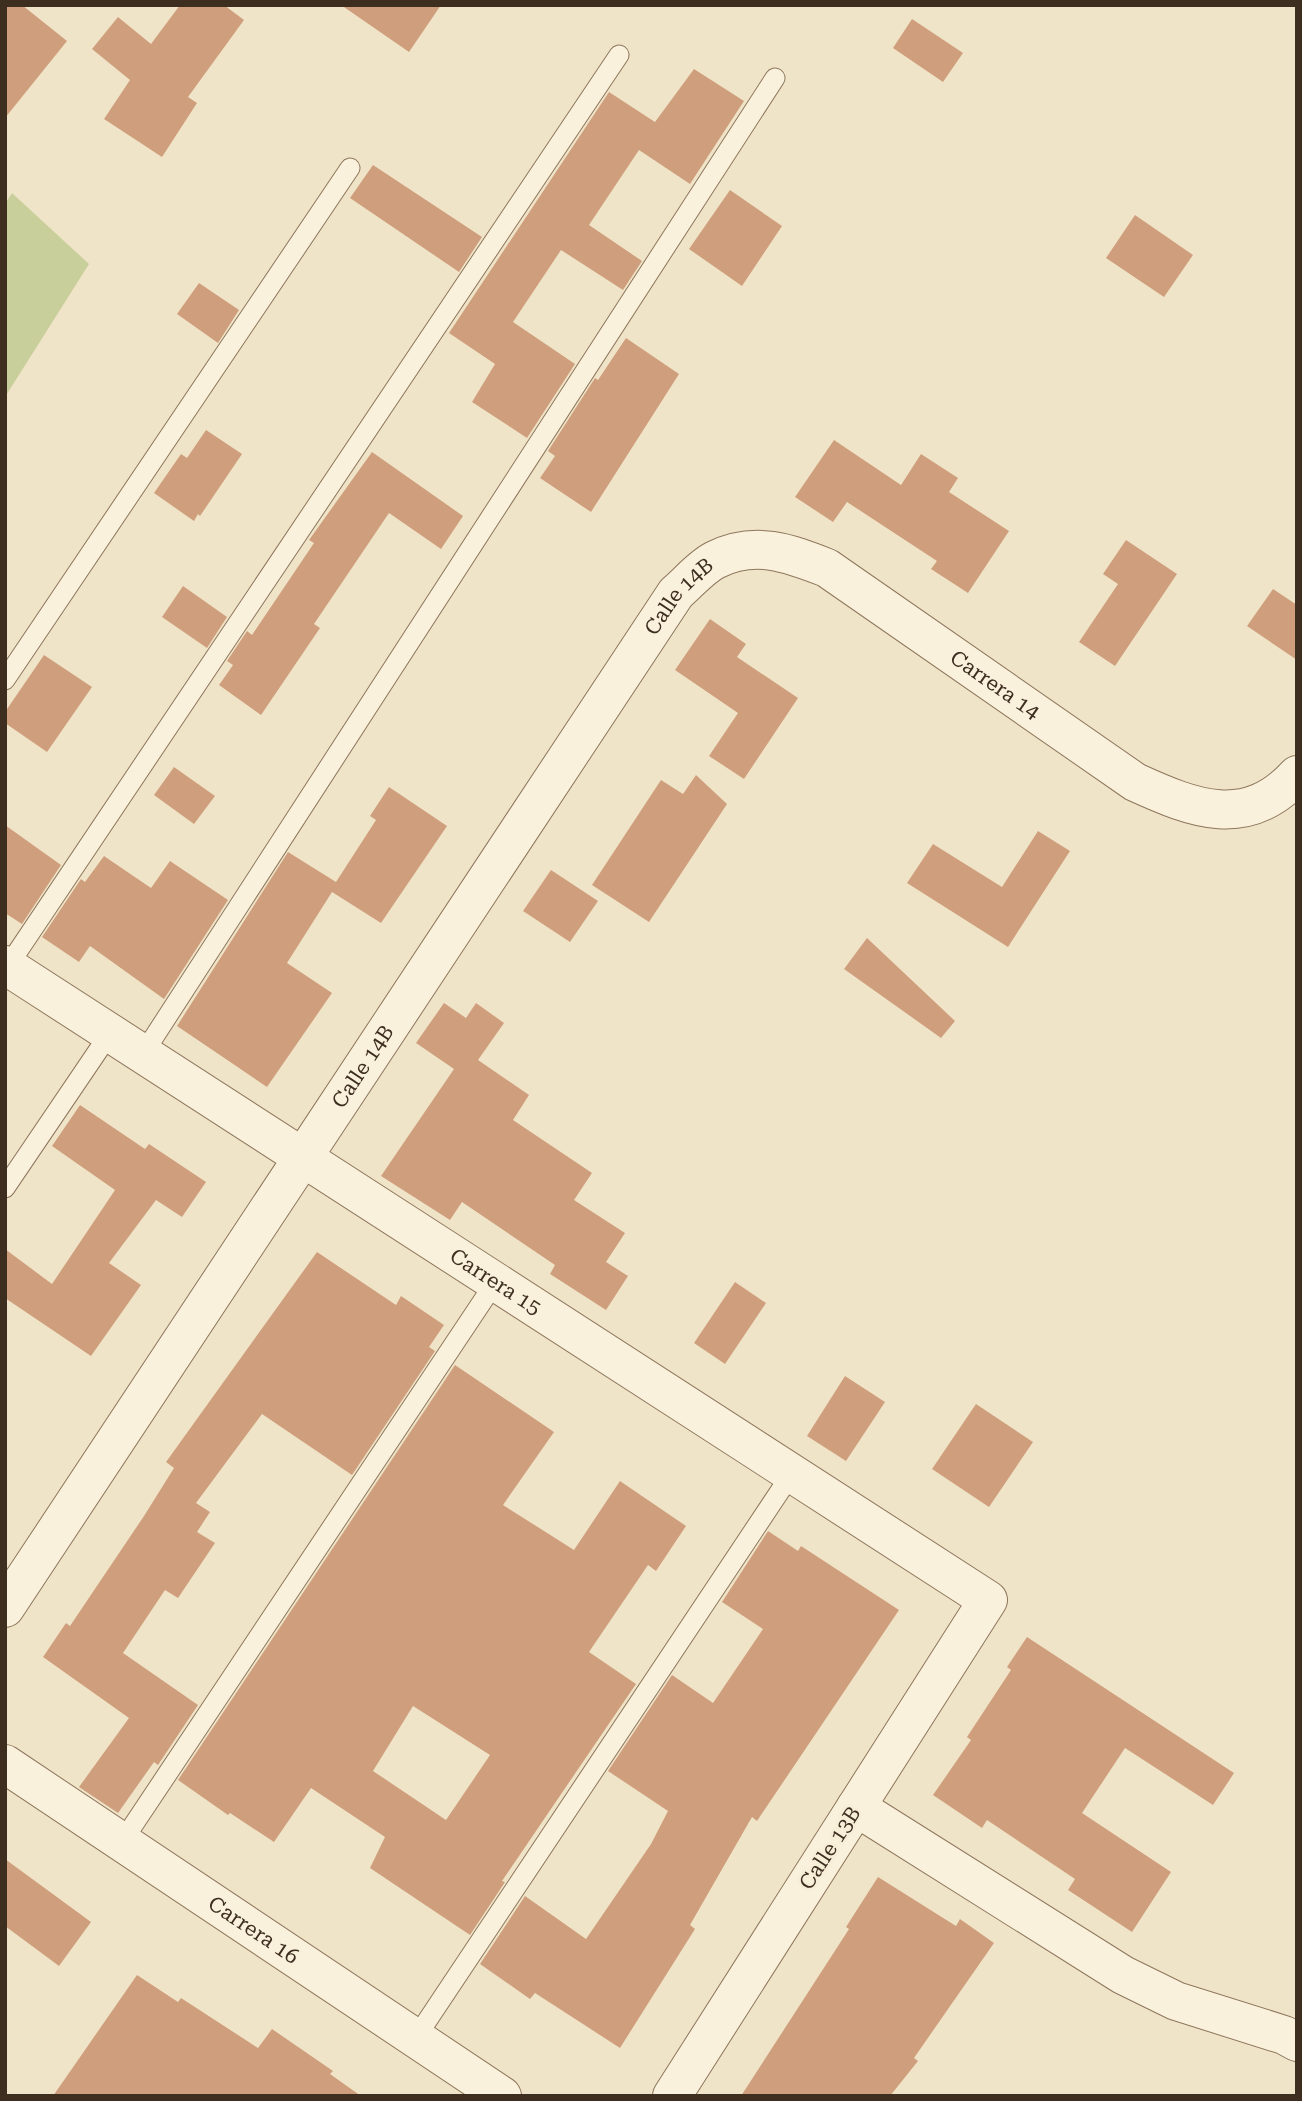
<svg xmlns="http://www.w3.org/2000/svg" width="1302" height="2101" viewBox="0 0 1302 2101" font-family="'Roboto Serif',serif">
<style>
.green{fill:#c9cf9b}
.building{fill:#cf9f7d;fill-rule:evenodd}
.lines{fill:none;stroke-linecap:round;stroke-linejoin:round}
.lane-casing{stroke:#8d765c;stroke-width:21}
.street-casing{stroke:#8d765c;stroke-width:40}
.lane{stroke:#faf1dc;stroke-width:19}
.street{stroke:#faf1dc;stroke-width:38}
.labels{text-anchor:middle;stroke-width:6;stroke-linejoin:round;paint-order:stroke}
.street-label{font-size:21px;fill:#3d2e20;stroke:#f7eed8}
</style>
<rect width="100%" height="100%" fill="#f0e4c8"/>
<path class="green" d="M 12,193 L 89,264 L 5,397 L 5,204 Z"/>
<path class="building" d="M 5,5 L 22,5 L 67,41 L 5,118 Z
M 180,5 L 224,5 L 244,20 L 188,97 L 197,103 L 162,157 L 104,119 L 130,80 L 92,49 L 118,17 L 151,44 Z
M 341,5 L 441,5 L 409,52 Z
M 912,19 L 963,53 L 943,82 L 893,48 Z
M 694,69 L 744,101 L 690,184 L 639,150 L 589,225 L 642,261 L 623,290 L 561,250 L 513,322 L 575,364 L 527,438 L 472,402 L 495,364 L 449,333 L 609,92 L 655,122 Z
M 373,165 L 482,237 L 459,272 L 350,198 Z
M 730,190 L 782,226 L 742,286 L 689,249 Z
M 1135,215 L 1193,255 L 1164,297 L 1106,258 Z
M 199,283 L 239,310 L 218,343 L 177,314 Z
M 626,338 L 679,374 L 591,512 L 540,478 L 555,456 L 548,451 L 595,378 L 598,380 Z
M 206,430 L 242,454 L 200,516 L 198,514 L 194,521 L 154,493 L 181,454 L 187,458 Z
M 834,440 L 901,485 L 921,454 L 958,478 L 949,492 L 1009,531 L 968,593 L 931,569 L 937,561 L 847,502 L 833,522 L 795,497 Z
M 372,452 L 463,516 L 441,549 L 389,513 L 314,624 L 320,628 L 261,715 L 219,685 L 233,665 L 227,661 L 247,631 L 252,635 L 314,543 L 309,540 Z
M 1126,540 L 1177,574 L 1115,666 L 1079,642 L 1118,584 L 1103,574 Z
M 183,586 L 227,617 L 207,648 L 162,617 Z
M 1273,589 L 1297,605 L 1297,660 L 1247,626 Z
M 710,619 L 746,644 L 737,657 L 798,698 L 744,779 L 709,756 L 738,713 L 675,670 Z
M 44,655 L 92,687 L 47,752 L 5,723 L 5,712 Z
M 174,767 L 215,796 L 194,824 L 154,795 Z
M 696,775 L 727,804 L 649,922 L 592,885 L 661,780 L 683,794 Z
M 389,787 L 447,826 L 381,923 L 332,892 L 287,963 L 332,993 L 267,1087 L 177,1026 L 288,852 L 336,882 L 376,820 L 370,816 Z
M 5,825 L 61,865 L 22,924 L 5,913 Z
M 1038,831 L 1070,851 L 1008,947 L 907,883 L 933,844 L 1002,887 Z
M 104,856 L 151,888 L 170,861 L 228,900 L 164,999 L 90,946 L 79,962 L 42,937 L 81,879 L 85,882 Z
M 551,870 L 598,901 L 570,942 L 523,911 Z
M 867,938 L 955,1021 L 941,1038 L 844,969 Z
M 444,1003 L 466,1018 L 476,1003 L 504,1023 L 478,1060 L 529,1095 L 513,1120 L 592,1173 L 574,1200 L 625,1233 L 606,1262 L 628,1276 L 606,1310 L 550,1274 L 555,1265 L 462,1202 L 450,1220 L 381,1176 L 454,1069 L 416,1043 Z
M 80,1105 L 145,1149 L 149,1144 L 206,1182 L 182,1217 L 156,1200 L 109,1263 L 141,1285 L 91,1356 L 5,1298 L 5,1249 L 52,1284 L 115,1190 L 52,1146 Z
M 317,1252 L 396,1305 L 401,1296 L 444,1325 L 429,1347 L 435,1351 L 352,1475 L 262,1414 L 196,1503 L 210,1512 L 197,1532 L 215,1543 L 178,1598 L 165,1590 L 123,1653 L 198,1705 L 158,1765 L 154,1762 L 118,1813 L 79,1787 L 129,1718 L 43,1657 L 66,1623 L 70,1626 L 144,1516 L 174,1468 L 166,1462 Z
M 735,1282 L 766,1303 L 725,1364 L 694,1343 Z
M 455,1365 L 554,1432 L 503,1505 L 574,1550 L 620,1481 L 686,1526 L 656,1571 L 648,1565 L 589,1652 L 636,1684 L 502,1881 L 505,1882 L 470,1935 L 370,1868 L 385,1837 L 311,1788 L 274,1842 L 230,1813 L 228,1815 L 178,1780 ZM 413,1706 L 490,1755 L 446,1820 L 373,1771 Z
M 845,1376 L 885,1402 L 846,1461 L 807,1436 Z
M 976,1404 L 1033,1442 L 989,1507 L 932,1469 Z
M 768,1531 L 798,1551 L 801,1546 L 899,1610 L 757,1821 L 752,1817 L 690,1925 L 695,1929 L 620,2048 L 535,1993 L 530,1999 L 480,1964 L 525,1896 L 586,1939 L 651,1844 L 668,1811 L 608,1771 L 672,1675 L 713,1703 L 763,1629 L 722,1602 Z
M 1027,1637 L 1234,1773 L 1213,1805 L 1125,1748 L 1082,1813 L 1171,1872 L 1132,1932 L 1068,1890 L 1075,1879 L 987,1820 L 982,1828 L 933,1795 L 971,1740 L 967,1737 L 1011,1670 L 1007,1667 Z
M 5,1859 L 91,1922 L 59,1966 L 5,1926 Z
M 878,1877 L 956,1926 L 960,1919 L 994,1943 L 914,2058 L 918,2061 L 890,2096 L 741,2096 L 849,1929 L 846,1927 Z
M 137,1975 L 178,2002 L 181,1998 L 258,2048 L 272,2029 L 333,2071 L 330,2074 L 361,2096 L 53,2096 Z"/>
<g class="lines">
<defs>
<path id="lane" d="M 5,680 L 350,168
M 8,966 L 619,55
M 143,1054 L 775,78
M 5,1188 L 110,1033
M 122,1842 L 496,1281
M 415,2039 L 792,1473"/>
<g id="street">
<path id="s1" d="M 5,965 L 988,1600 L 672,2096"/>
<path id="s2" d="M 5,1608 L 676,593 C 688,583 701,567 715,560 C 755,540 789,553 827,568 L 1135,782 C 1194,809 1247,830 1297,775"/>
<path id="s3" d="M 5,1764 L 502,2096"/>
<path d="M 856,1807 L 1123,1975 L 1176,2001 L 1284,2035 L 1297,2042"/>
</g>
</defs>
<use href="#lane" class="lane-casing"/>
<use href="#street" class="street-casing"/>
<use href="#lane" class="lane"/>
<use href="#street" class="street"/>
</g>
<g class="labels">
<g class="street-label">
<text dy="7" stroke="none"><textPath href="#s2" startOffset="1216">Calle 14B</textPath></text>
<text dy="7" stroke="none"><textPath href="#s2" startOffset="1589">Carrera 14</textPath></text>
<text dy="7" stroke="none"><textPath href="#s2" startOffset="649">Calle 14B</textPath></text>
<text dy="7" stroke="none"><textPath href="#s1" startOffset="584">Carrera 15</textPath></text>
<text transform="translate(830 1848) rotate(-57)" y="7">Calle 13B</text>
<text dy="7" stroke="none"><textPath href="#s3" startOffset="299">Carrera 16</textPath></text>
</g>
</g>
<rect width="1302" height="2101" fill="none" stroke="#3d2e20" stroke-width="14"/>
</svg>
